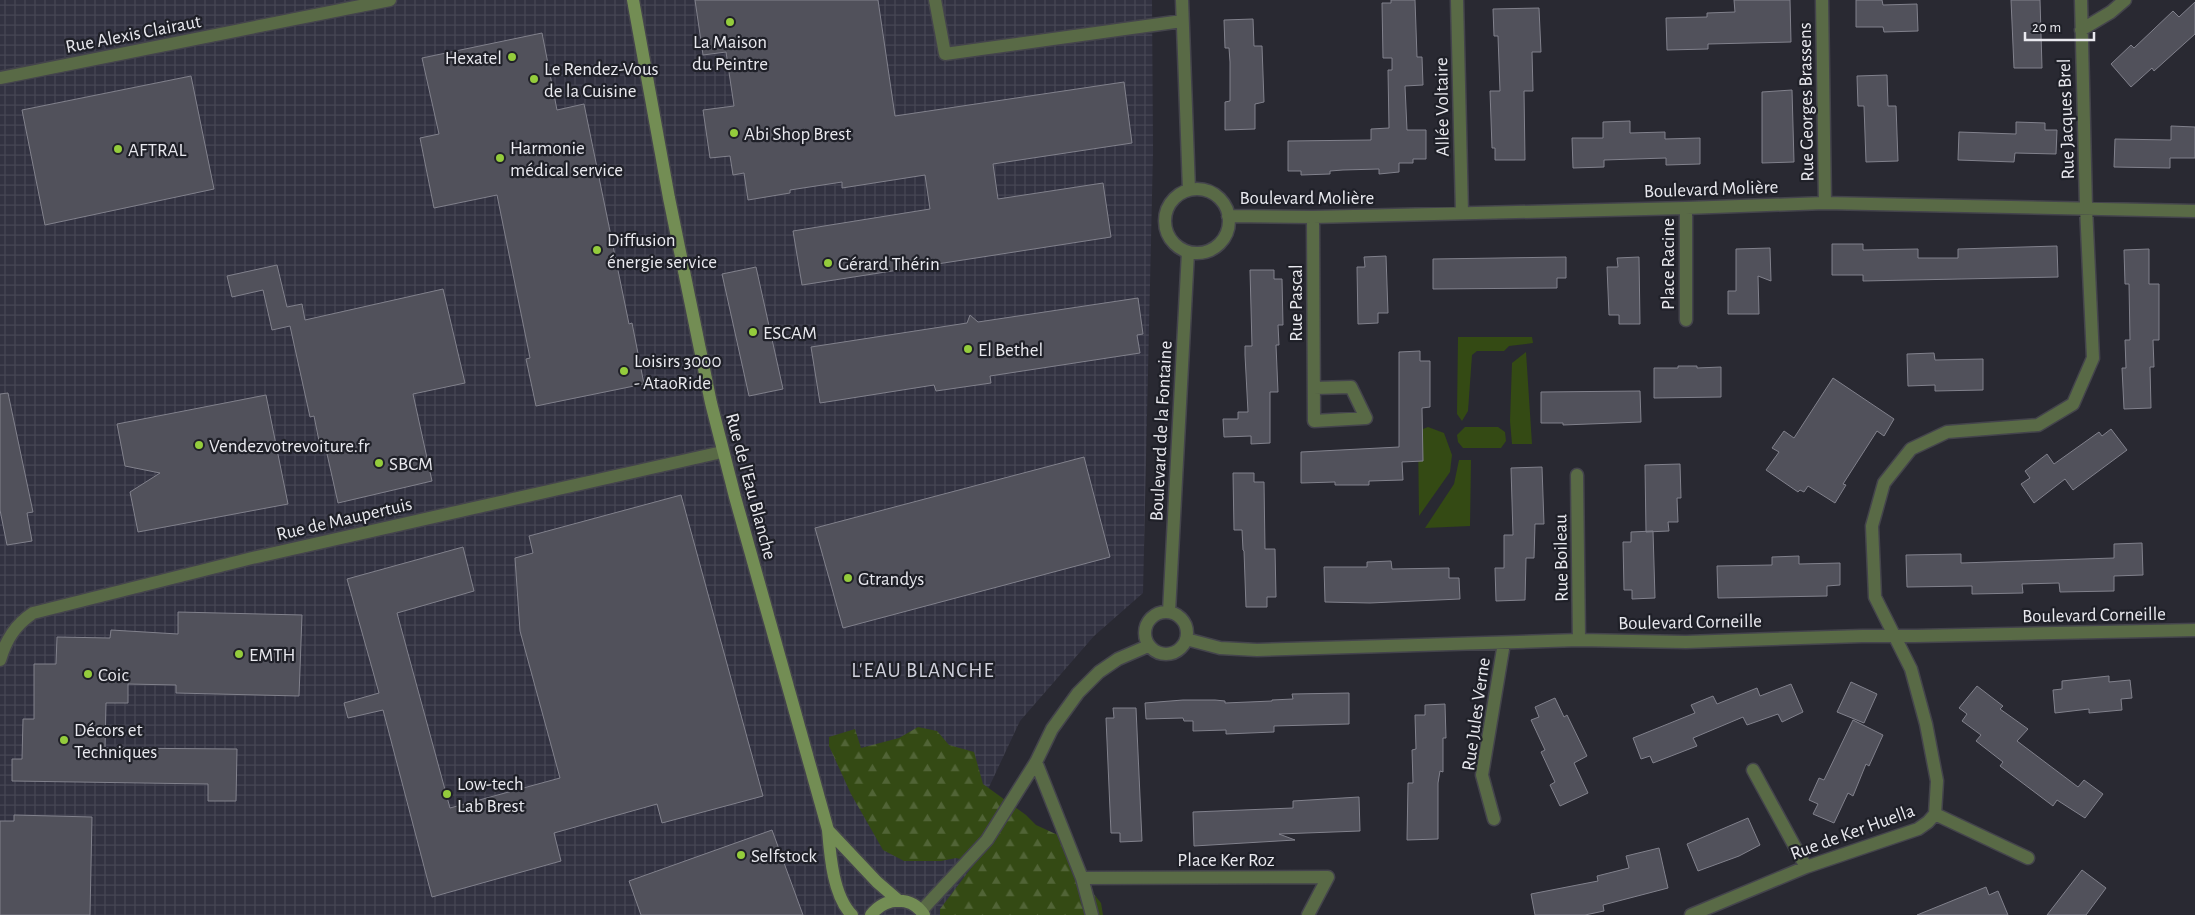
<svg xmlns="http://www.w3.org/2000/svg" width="2195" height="915" viewBox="0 0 2195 915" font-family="'Alegreya Sans',sans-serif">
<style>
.industrial{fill:url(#industrial-grid)}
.grass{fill:#344a14}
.forest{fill:url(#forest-firs)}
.building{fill:#51515b;stroke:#81818c}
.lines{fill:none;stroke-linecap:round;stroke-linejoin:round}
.street-casing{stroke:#44444c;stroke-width:15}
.secondary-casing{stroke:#44444c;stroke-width:15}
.street{stroke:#596a46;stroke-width:12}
.secondary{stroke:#738d54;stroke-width:12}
.poi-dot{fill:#94cc3c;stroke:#1f2028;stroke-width:2}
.labels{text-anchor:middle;stroke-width:4.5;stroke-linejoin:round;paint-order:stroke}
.street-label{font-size:19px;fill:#e9e9ef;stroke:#1f2028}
.poi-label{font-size:19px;fill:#e9e9ef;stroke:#1f2028;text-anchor:start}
.quarter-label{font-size:21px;letter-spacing:1px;fill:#cfd0db;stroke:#1f2028}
</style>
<defs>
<pattern id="industrial-grid" width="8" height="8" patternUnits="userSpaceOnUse" patternTransform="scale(1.25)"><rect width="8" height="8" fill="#323241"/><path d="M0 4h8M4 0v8" fill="none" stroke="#464654"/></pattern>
<pattern id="forest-firs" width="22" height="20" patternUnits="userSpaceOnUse" patternTransform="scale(1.25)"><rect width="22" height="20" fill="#344a14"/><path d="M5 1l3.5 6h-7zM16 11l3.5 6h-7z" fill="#516436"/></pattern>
</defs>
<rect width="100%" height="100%" fill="#292932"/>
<path class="industrial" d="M 0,0 L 1152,0 L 1153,152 L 1143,593 L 1094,636 L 1020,721 L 982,802 L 1060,915 L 0,915 Z"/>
<path class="grass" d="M 1458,337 L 1532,337 L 1533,343 L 1509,346 L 1504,351 L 1477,351 L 1472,355 L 1468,411 L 1462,421 L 1457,414 Z
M 1526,352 L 1532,444 L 1512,444 L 1510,421 L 1512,363 Z
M 1428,427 L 1444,433 L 1452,455 L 1450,472 L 1419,516 L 1418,431 Z
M 1465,427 L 1498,427 L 1505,432 L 1506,441 L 1501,448 L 1463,448 L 1458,442 L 1457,435 Z
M 1459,460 L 1471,460 L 1470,526 L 1425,528 L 1454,484 Z"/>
<path class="forest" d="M 918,727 L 937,731 L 949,745 L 974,752 L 983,784 L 1026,815 L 1036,825 L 1060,836 L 1069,864 L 1101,903 L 1103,915 L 940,915 L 940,909 L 975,863 L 956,858 L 941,861 L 904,861 L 883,850 L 851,794 L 829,746 L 829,737 L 855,729 L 861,748 L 899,738 Z"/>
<path class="building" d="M 695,0 L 878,0 L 895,116 L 1124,82 L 1132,143 L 993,164 L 998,199 L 1103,183 L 1111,237 L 802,285 L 793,231 L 930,209 L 925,175 L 842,188 L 842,182 L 790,190 L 790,193 L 748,200 L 744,173 L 733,175 L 730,156 L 710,158 L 703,110 L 734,106 L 726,52 L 703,55 Z
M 1391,0 L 1415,0 L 1417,57 L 1422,57 L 1423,85 L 1405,86 L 1407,130 L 1426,130 L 1426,159 L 1413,159 L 1413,163 L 1399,163 L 1399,172 L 1379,174 L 1379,169 L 1343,170 L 1330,171 L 1330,174 L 1301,175 L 1301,171 L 1288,171 L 1288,141 L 1371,140 L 1371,129 L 1389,128 L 1388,70 L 1392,70 L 1392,58 L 1383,58 L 1382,3 L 1391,3 Z
M 1734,0 L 1790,0 L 1791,42 L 1708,44 L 1708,49 L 1667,50 L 1666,18 L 1707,17 L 1707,13 L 1735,12 Z
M 1856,0 L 1882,0 L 1883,5 L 1917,4 L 1918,31 L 1884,32 L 1883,27 L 1856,27 Z
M 2011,0 L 2040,0 L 2042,68 L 2014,68 Z
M 2195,2 L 2195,34 L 2154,71 L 2152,68 L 2131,87 L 2111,64 L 2131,45 L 2134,48 L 2173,11 L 2179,17 Z
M 1539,8 L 1541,52 L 1532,52 L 1533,91 L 1524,91 L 1525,160 L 1495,160 L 1495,148 L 1492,148 L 1490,91 L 1500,91 L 1498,36 L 1494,36 L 1493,9 Z
M 1253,19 L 1254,46 L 1262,46 L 1264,102 L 1255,104 L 1255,129 L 1225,130 L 1225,102 L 1230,101 L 1230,62 L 1229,48 L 1225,48 L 1224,20 Z
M 542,33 L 557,110 L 584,104 L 629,324 L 632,323 L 644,384 L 536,406 L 526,359 L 530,358 L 497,195 L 434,208 L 420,138 L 439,134 L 422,58 Z
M 1887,75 L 1888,106 L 1896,106 L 1898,161 L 1866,162 L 1864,106 L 1858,106 L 1857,76 Z
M 191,76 L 214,189 L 45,225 L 22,110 Z
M 1792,90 L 1794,162 L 1762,163 L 1762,92 Z
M 1630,121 L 1630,133 L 1665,132 L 1665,139 L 1700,138 L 1700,164 L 1666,165 L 1666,158 L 1604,160 L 1604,167 L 1573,168 L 1572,138 L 1603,138 L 1603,122 Z
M 2016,122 L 2045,123 L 2045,130 L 2057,130 L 2056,154 L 2015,153 L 2014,162 L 1958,160 L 1959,132 L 2016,134 Z
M 2171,126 L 2195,127 L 2195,158 L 2170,158 L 2170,168 L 2114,167 L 2115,139 L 2171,140 Z
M 1832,244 L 1863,244 L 1863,250 L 1918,249 L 1918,258 L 1958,258 L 1958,249 L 2057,246 L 2058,277 L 1863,281 L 1863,275 L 1832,275 Z
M 1770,248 L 1771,281 L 1758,276 L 1759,314 L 1728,314 L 1728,291 L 1736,291 L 1736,249 Z
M 2149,249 L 2149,284 L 2159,284 L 2159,340 L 2153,340 L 2154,367 L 2150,367 L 2151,408 L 2124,409 L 2122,368 L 2126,368 L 2125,340 L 2130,340 L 2129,284 L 2125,284 L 2124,250 Z
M 1386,256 L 1388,313 L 1378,313 L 1378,323 L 1358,324 L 1357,267 L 1365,267 L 1364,257 Z
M 1566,257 L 1566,278 L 1557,278 L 1557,288 L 1433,289 L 1433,259 Z
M 1639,257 L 1640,324 L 1619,324 L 1619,315 L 1609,315 L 1607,267 L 1618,267 L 1617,258 Z
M 277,265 L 287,307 L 302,304 L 305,320 L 443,289 L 465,383 L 413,394 L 432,481 L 338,503 L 325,445 L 320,446 L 314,416 L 310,417 L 290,326 L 272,330 L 263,290 L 232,297 L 227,276 Z
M 756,267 L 783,389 L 749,396 L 722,274 Z
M 1250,270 L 1274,270 L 1274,279 L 1282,279 L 1283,325 L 1278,325 L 1279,345 L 1276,345 L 1278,392 L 1270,392 L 1270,443 L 1251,444 L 1251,436 L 1224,437 L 1223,419 L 1238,419 L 1238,412 L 1248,412 L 1245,355 L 1245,346 L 1252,346 Z
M 1138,298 L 1143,334 L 1137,335 L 1140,353 L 990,376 L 991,383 L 936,391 L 934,385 L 820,403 L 811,347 L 967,323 L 970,315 L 978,322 Z
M 1420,351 L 1420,361 L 1430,361 L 1430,407 L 1422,408 L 1423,461 L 1402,462 L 1403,480 L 1369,481 L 1369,485 L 1335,485 L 1335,482 L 1301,483 L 1301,452 L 1399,447 L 1399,352 Z
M 1934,353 L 1935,360 L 1983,359 L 1983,390 L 1935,391 L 1935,385 L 1908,386 L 1907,354 Z
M 1678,366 L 1697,366 L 1697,368 L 1721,367 L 1721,397 L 1654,398 L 1654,368 L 1678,368 Z
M 1833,378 L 1894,419 L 1884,436 L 1877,431 L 1843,484 L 1846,485 L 1835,503 L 1808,486 L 1804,492 L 1800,490 L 1798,492 L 1766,470 L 1779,452 L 1772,448 L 1784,431 L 1794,438 Z
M 1640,391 L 1641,422 L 1563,425 L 1563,423 L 1541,423 L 1541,392 Z
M 8,393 L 33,512 L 27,513 L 32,541 L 7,545 L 0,510 L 0,394 Z
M 266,395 L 288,504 L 138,532 L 130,492 L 160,473 L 125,466 L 117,424 Z
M 2111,429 L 2127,450 L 2073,490 L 2065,479 L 2034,503 L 2021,484 L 2030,478 L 2025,471 L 2047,454 L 2054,464 L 2099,432 L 2102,436 Z
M 1084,457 L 1110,557 L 843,628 L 815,528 Z
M 1680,464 L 1681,498 L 1677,498 L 1678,522 L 1668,522 L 1669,531 L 1646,532 L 1645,465 Z
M 1542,467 L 1544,524 L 1535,524 L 1534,558 L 1526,558 L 1525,600 L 1496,601 L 1495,568 L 1504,568 L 1504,535 L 1513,535 L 1511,468 Z
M 1233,473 L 1254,473 L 1254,482 L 1264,482 L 1265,549 L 1275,549 L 1276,597 L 1267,597 L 1267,607 L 1246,607 L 1244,551 L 1243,550 L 1242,530 L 1234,530 Z
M 681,495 L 763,796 L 662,823 L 657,804 L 554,833 L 561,861 L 432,897 L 383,710 L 348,718 L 344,703 L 379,693 L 347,579 L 463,547 L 474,591 L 397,613 L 450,808 L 560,778 L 520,631 L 515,558 L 533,553 L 529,536 Z
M 1653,531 L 1655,598 L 1632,599 L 1632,590 L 1624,590 L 1623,542 L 1631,542 L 1631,532 Z
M 2142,543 L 2143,575 L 2114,576 L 2114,591 L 2060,592 L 2059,583 L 2022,584 L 2023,593 L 1972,594 L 1972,586 L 1907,587 L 1906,555 L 1961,554 L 1961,563 L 2114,558 L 2114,544 Z
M 1799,556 L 1799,564 L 1840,563 L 1840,585 L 1827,586 L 1827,596 L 1718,598 L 1717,566 L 1772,565 L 1772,557 Z
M 1391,561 L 1392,569 L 1449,568 L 1449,578 L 1459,578 L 1460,599 L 1370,603 L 1325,602 L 1324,567 L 1367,567 L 1367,562 Z
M 178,612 L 302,615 L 299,696 L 176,693 L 176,685 L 128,684 L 128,703 L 106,703 L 105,748 L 237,749 L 236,801 L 208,801 L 208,784 L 12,781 L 12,759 L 22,759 L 23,719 L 34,719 L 34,664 L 56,664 L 57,637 L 110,638 L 111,630 L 178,634 Z
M 2109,676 L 2109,682 L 2130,680 L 2132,698 L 2121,699 L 2122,710 L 2089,713 L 2089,709 L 2055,713 L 2053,690 L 2062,689 L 2062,681 Z
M 1851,682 L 1877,694 L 1864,723 L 1837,712 Z
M 1791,684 L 1803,712 L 1782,722 L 1778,714 L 1747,725 L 1743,717 L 1693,738 L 1697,746 L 1653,763 L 1650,756 L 1641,759 L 1633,738 L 1695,713 L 1691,705 L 1713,696 L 1717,704 L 1757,688 L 1760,696 Z
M 1977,686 L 2003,706 L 2000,709 L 2028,729 L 2017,741 L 2078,787 L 2084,780 L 2103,794 L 2085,818 L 2057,800 L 2053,806 L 2000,766 L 2003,762 L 1976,741 L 1981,735 L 1962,721 L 1967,714 L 1959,708 Z
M 1349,693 L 1349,724 L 1274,726 L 1274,732 L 1226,734 L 1226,730 L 1193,731 L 1193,721 L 1184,721 L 1183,718 L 1146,719 L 1145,703 L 1183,700 L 1215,700 L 1225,701 L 1225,703 L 1272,701 L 1272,700 L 1293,699 L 1292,694 Z
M 1555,698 L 1564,717 L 1567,715 L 1587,756 L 1574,763 L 1588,793 L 1560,806 L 1550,785 L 1555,782 L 1541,752 L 1545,750 L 1531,720 L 1539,717 L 1535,707 Z
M 1445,704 L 1446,738 L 1443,738 L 1443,772 L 1440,771 L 1438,783 L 1438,839 L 1407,840 L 1408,783 L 1413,783 L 1412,750 L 1416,749 L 1415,715 L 1425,715 L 1425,705 Z
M 1113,708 L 1136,708 L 1142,841 L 1120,842 L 1120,833 L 1111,833 L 1106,718 L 1114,718 Z
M 1853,720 L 1883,735 L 1869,766 L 1866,764 L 1853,796 L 1848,793 L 1834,823 L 1813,814 L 1818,804 L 1809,800 L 1819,778 L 1824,780 Z
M 1359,797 L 1360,831 L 1279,834 L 1295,840 L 1194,846 L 1193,812 L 1293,808 L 1293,801 Z
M 14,815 L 92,817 L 90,915 L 0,915 L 0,821 L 14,821 Z
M 1748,818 L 1760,845 L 1739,856 L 1698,871 L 1687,844 Z
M 772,830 L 803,915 L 641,915 L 629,881 Z
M 1659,848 L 1668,888 L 1603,905 L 1604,911 L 1585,915 L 1535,915 L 1531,894 L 1598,881 L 1597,876 L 1629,868 L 1626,856 Z
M 2082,870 L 2106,888 L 2086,915 L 2047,915 Z
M 1986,887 L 1989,895 L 1998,891 L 2008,915 L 1917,915 Z"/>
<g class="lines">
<defs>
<path id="street" d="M 935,0 L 945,54 L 1182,21
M 1182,0 L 1189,190
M 1457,0 L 1462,213
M 1822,0 L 1825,203
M 2081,30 L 2111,12 L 2125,0
M 0,78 L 390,0
M1165 221a32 32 0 1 1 64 0a32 32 0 1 1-64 0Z
M 1228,216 L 1313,217 L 1686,208 L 1825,203 L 2195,211
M 1313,217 L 1314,421 L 1366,418 L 1351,387 L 1314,388
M 1686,320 L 1686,208
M 1577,475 L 1579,640
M1145 633a21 21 0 1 1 42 0a21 21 0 1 1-42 0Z
M 1169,612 L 1188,252
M 1186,639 L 1220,648 L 1257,650 L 1579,640 L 1686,642 L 1862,636 L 1916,636 L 2195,630
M 0,660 C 6,640 15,625 33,613 L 252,558 L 722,452
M 1036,762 L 1082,878 L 1092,915
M 1753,770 L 1806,867
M 1935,814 L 2028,858
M 1494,819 L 1482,775 L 1504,643
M 1082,878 L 1328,877 L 1308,915
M 921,911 L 987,840 L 1036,762 L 1052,729 L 1078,693 L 1099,672 L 1118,659 L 1148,646
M 1691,915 L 1806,867 L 1918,829 L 1928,822 L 1935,814 L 1937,781 L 1926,724 L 1911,669 L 1875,597 L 1872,526 L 1884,483 L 1911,449 L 1947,432 L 2038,425 L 2073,404 L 2093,358 L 2086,207 L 2081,0"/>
<path id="secondary" d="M 633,0 L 669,198 L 711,403 L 735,497 L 828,830 C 830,855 833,896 852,915
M 828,830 L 877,882 L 899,901
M 871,915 C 885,897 911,895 924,915"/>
</defs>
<use href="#street" class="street-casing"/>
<use href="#secondary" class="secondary-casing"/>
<use href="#street" class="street"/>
<use href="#secondary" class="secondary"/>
</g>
<g class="poi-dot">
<circle cx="730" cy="22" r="5"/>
<circle cx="512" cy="57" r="5"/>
<circle cx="534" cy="79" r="5"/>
<circle cx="734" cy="133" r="5"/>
<circle cx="118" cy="149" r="5"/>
<circle cx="500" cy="158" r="5"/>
<circle cx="597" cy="250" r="5"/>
<circle cx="828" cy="263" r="5"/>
<circle cx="753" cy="332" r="5"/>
<circle cx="968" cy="349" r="5"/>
<circle cx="624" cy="371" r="5"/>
<circle cx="199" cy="445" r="5"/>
<circle cx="379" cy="463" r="5"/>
<circle cx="848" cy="578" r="5"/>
<circle cx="239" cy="654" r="5"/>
<circle cx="88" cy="674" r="5"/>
<circle cx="64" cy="740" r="5"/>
<circle cx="447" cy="794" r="5"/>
<circle cx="741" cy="855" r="5"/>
</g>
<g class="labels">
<g class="street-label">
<text transform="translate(133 33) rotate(-11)" y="7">Rue Alexis Clairaut</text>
<text transform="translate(1805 102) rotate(-91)" y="7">Rue Georges Brassens</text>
<text transform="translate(1441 107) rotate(-91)" y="7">Allée Voltaire</text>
<text transform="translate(2065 119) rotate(-92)" y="7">Rue Jacques Brel</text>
<text transform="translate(1711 188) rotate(-2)" y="7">Boulevard Molière</text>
<text x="1307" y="204">Boulevard Molière</text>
<text transform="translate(1667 264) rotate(-90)" y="7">Place Racine</text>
<text transform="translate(1295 303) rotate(-90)" y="7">Rue Pascal</text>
<text transform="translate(1160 431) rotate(-87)" y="7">Boulevard de la Fontaine</text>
<text transform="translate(752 486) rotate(75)" y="7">Rue de l'Eau Blanche</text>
<text transform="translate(344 518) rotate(-13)" y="7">Rue de Maupertuis</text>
<text transform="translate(1560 558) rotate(-91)" y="7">Rue Boileau</text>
<text transform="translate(2094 614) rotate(-1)" y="7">Boulevard Corneille</text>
<text transform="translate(1690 621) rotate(-1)" y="7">Boulevard Corneille</text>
<text transform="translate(1475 714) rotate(-82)" y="7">Rue Jules Verne</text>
<text transform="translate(1852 831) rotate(-20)" y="7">Rue de Ker Huella</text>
<text x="1226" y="866">Place Ker Roz</text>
</g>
<g class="poi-label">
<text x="730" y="48" text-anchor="middle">La Maison<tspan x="730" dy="22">du Peintre</tspan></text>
<text x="502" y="64" text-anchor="end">Hexatel</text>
<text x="544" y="75">Le Rendez-Vous<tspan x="544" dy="22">de la Cuisine</tspan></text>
<text x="744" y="140">Abi Shop Brest</text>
<text x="510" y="154">Harmonie<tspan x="510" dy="22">médical service</tspan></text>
<text x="128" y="156">AFTRAL</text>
<text x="607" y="246">Diffusion<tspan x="607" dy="22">énergie service</tspan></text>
<text x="838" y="270">Gérard Thérin</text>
<text x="763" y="339">ESCAM</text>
<text x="978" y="356">El Bethel</text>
<text x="634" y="367">Loisirs 3000<tspan x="634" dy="22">- AtaoRide</tspan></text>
<text x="209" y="452">Vendezvotrevoiture.fr</text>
<text x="389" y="470">SBCM</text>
<text x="858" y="585">Gtrandys</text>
<text x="249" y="661">EMTH</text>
<text x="98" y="681">Coic</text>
<text x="74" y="736">Décors et<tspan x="74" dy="22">Techniques</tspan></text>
<text x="457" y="790">Low-tech<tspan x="457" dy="22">Lab Brest</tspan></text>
<text x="751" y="862">Selfstock</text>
</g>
<g class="quarter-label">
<text x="923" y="677">L'EAU BLANCHE</text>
</g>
</g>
<path d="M2025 32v8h69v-8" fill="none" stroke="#e9e9ef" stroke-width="2.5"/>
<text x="2032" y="32" font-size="15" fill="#e9e9ef" stroke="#1f2028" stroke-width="4" paint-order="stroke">20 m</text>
</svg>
